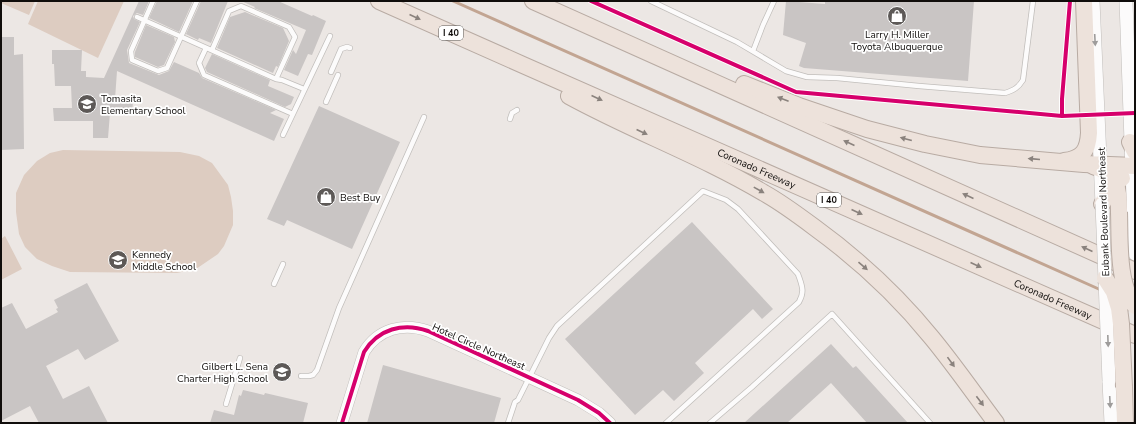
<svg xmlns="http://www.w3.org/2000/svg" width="1136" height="424" viewBox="0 0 1136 424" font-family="'Nunito Sans',sans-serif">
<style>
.green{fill:#ddccc1}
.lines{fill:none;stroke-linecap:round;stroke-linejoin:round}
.stream{stroke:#c2a592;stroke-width:3}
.building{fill:#c9c5c4}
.service-casing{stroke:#c1bebb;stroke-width:6}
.tertiary-casing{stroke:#c1bebb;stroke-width:12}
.secondary-casing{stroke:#c1bebb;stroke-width:14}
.motorway-casing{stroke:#b8aba3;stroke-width:18}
.service{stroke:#fcfbfb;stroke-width:4.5}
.tertiary{stroke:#fcfbfb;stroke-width:11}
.secondary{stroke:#fcfbfb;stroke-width:13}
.motorway{stroke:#ede2db;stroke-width:16}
.secondary-bridge-casing{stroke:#c1bebb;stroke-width:14;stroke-linecap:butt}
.motorway-bridge-casing{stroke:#b8aba3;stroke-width:18;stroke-linecap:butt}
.secondary-bridge{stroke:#fcfbfb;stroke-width:13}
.motorway-bridge{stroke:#ede2db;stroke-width:16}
.cycleway-casing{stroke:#fff;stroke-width:6}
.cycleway{stroke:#d6006c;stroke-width:4}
.oneway{fill:#8a827d}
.oneway2{fill:#9e9c9b}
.labels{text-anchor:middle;stroke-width:3.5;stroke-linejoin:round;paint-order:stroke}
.shield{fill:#fff;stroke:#585654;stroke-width:1}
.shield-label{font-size:9px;font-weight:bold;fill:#100d0b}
.poi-label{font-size:10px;fill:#100d0b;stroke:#fff;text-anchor:start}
.street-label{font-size:10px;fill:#100d0b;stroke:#fff}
</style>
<rect width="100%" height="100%" fill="#ece7e4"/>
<path class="green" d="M 1,1 L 35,1 L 29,15 L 1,3 Z
M 38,1 L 124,1 L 98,58 L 28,24 Z
M 63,150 L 180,152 L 199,156 L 212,163 L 228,185 L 231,197 L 233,211 L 233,225 L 224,246 L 218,254 L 196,269 L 177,273 L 70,272 L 52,266 L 37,259 L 25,247 L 19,234 L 16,212 L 16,193 L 24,175 L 37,161 L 50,153 Z
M 5,236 L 22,269 L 1,280 L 1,239 Z"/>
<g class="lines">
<path class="stream" d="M 453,1 L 1101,290"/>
</g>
<path class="building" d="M 139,1 L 149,1 L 143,15 L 137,13 L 133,16 L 134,19 L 140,22 L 127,50 L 129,63 L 159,75 L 169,71 L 174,62 L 199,73 L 202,78 L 276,110 L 270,113 L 284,119 L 274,141 L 117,71 L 115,99 L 133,101 L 132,115 L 110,113 L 108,138 L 93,138 L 93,121 L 54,121 L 53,108 L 72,108 L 71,86 L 55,86 L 54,64 L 52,64 L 52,50 L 82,50 L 81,71 L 86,71 L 86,77 L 104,78 Z
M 157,1 L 193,1 L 179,32 L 149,18 Z
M 201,1 L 228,1 L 211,43 L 199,38 L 198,40 L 186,34 Z
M 241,1 L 278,1 L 312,16 L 313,15 L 326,21 L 312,55 L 308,54 L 298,76 L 284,70 L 293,50 L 296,54 L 306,30 L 254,8 L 255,7 Z
M 786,1 L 825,4 L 825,1 L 974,1 L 968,81 L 804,68 L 799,66 L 806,43 L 783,35 Z
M 245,12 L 283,28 L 289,41 L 278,67 L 276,66 L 273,73 L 217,48 L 230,17 Z
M 146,25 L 174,37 L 175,42 L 164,65 L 158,67 L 135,57 L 135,52 Z
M 1,37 L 14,37 L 14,55 L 23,54 L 24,149 L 1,150 Z
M 212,54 L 270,80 L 268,86 L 294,97 L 291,104 L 285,107 L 207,72 L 205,68 Z
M 319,106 L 400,142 L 352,249 L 287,220 L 284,226 L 267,219 Z
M 692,222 L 773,309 L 762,319 L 753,309 L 695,363 L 704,373 L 674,401 L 663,390 L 635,415 L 565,339 Z
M 87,283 L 119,341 L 85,360 L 78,349 L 46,366 L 63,399 L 89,386 L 108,423 L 39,423 L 30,406 L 1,421 L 1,308 L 12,303 L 26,329 L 58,312 L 56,309 L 58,308 L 54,300 Z
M 831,344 L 853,368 L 856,366 L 908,423 L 867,423 L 831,383 L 787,423 L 744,423 Z
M 383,365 L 501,398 L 494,423 L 367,423 Z
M 243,390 L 264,395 L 265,393 L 308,403 L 303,423 L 210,423 L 214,410 L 234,415 L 239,395 L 241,396 Z"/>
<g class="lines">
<defs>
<path id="service" d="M 153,1 L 131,51 L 132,60 L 158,71 L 167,68 L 197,1
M 651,1 L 737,42 L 786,71 L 807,77 L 837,78 L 919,86 L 1005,93 C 1014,90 1018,88 1023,80 L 1033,1
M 137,17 L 276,79 L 282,80 L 304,89
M 206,48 L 199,63 L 204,75 L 293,114
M 212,50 L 229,11 L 241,6 L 289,27 L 295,37 L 276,79
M 753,51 L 763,25 L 774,1
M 331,72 L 341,49 L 347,47 L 350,48
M 326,102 L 338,75
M 510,119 L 512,113 L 517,110
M 283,135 L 330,36
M 274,284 L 283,264
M 301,376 L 309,376 L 313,375 L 317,370 L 339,308 L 424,117
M 226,404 L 240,358
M 508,423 L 515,402 L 518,400 L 549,338 L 557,326 L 703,191 L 726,200 L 738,209 L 798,274 C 802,286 805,291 799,302 L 666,423
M 710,423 L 752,387 L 832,314 L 930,423"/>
<path id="tertiary" d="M 342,423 L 364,352 C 378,329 403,322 428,331 L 578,400 L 599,413 L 610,423"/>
<path id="secondary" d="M 1093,1 L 1102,204
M 1126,1 L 1135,254
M 1109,381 L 1111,423"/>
<g id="motorway">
<path id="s1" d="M 379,1 L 523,65 L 1135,335"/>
<path d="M 533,1 L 1135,271"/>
<path d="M 744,84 L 799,106 L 867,129 L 925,144 L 980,155 L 1084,164 L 1135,166"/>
<path d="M 569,96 C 633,131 702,156 764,193 C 782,203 798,215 814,227 C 858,259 898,296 932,338 C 955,366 975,395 996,423"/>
<path d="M 1130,142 L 1135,152"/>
<path d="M 1064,161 C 1083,159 1088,150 1089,133 L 1084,1"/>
<path d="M 1093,166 C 1118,173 1119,189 1119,212"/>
<path d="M 1102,204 L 1112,187 L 1122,178"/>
<path d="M 1124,387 L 1125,423"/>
</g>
</defs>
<use href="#service" class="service-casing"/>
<use href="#tertiary" class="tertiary-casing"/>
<use href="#secondary" class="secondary-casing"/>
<use href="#motorway" class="motorway-casing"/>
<use href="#service" class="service"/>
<use href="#tertiary" class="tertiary"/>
<use href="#secondary" class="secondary"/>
<use href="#motorway" class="motorway"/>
<defs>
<path id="secondary-bridge" d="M 1102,204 L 1109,381"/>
<path id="motorway-bridge" d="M 1119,212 C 1120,240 1117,284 1135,306
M 1105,278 L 1114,292 L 1119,308 L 1121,324 L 1124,387"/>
</defs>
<use href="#secondary-bridge" class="secondary-bridge-casing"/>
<use href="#motorway-bridge" class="motorway-bridge-casing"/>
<use href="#secondary-bridge" class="secondary-bridge"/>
<use href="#motorway-bridge" class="motorway-bridge"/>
<defs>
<path id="cycleway" d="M 591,1 L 796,92 L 1062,116 L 1135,113
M 1062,116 L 1062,99 L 1070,1
M 342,423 L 364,352 C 378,329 403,322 428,331 L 578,400 L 599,413 L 610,423"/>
</defs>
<use href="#cycleway" class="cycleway-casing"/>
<use href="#cycleway" class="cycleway"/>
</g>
<defs><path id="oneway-solid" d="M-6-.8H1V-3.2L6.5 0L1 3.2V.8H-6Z"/></defs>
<g class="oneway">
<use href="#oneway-solid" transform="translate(415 17) rotate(24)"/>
<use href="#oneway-solid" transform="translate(597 98) rotate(24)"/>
<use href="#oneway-solid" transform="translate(783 99) rotate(-159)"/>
<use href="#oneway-solid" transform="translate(642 132) rotate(25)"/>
<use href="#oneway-solid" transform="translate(906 139) rotate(-165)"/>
<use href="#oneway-solid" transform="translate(849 143) rotate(-156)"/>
<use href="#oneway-solid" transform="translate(1034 159) rotate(-175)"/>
<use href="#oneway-solid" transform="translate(759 190) rotate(29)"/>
<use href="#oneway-solid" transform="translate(968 196) rotate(-156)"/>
<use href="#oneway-solid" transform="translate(857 212) rotate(24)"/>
<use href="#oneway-solid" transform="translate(1087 249) rotate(-156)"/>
<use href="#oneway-solid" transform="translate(976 265) rotate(24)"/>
<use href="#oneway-solid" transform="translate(863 266) rotate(41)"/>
<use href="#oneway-solid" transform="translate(951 362) rotate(54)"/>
<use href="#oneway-solid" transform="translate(980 401) rotate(53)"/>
</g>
<g class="oneway2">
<use href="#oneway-solid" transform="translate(1095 40) rotate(87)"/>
<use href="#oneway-solid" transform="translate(1108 341) rotate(88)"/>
<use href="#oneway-solid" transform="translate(1110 402) rotate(87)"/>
</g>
<defs>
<symbol id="shop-disc" viewBox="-11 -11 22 22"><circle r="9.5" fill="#5d5957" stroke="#fff"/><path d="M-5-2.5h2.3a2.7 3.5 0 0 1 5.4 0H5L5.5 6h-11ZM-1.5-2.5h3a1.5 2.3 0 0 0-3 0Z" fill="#fff"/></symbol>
<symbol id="school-disc" viewBox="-11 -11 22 22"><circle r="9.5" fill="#5d5957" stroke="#fff"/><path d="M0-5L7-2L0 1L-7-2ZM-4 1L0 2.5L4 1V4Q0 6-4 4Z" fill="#fff"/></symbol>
</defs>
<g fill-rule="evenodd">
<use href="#shop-disc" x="886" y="5" width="22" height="22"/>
<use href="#school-disc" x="76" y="93" width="22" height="22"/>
<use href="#shop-disc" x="315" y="186" width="22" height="22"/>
<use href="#school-disc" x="107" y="249" width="22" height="22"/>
<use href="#school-disc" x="271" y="361" width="22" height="22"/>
</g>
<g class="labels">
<g class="shield">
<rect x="439" y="26" width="24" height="14" rx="3"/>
<rect x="817" y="193" width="24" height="14" rx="3"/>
</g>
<g class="shield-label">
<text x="451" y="36">I 40</text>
<text x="829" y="203">I 40</text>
</g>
<g class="poi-label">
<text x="897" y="38" text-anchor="middle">Larry H. Miller<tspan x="897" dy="12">Toyota Albuquerque</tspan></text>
<text x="101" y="102">Tomasita<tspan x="101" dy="12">Elementary School</tspan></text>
<text x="340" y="201">Best Buy</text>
<text x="132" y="258">Kennedy<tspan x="132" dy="12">Middle School</tspan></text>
<text x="268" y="370" text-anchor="end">Gilbert L. Sena<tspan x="268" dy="12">Charter High School</tspan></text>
</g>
<g class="street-label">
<text dy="4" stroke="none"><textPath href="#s1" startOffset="413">Coronado Freeway</textPath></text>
<text transform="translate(1103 212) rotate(-92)" y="4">Eubank Boulevard Northeast</text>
<text dy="4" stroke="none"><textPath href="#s1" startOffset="737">Coronado Freeway</textPath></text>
<text transform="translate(479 346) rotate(24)" y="4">Hotel Circle Northeast</text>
</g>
</g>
<rect width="1136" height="424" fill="none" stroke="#100d0b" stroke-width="4"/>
</svg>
